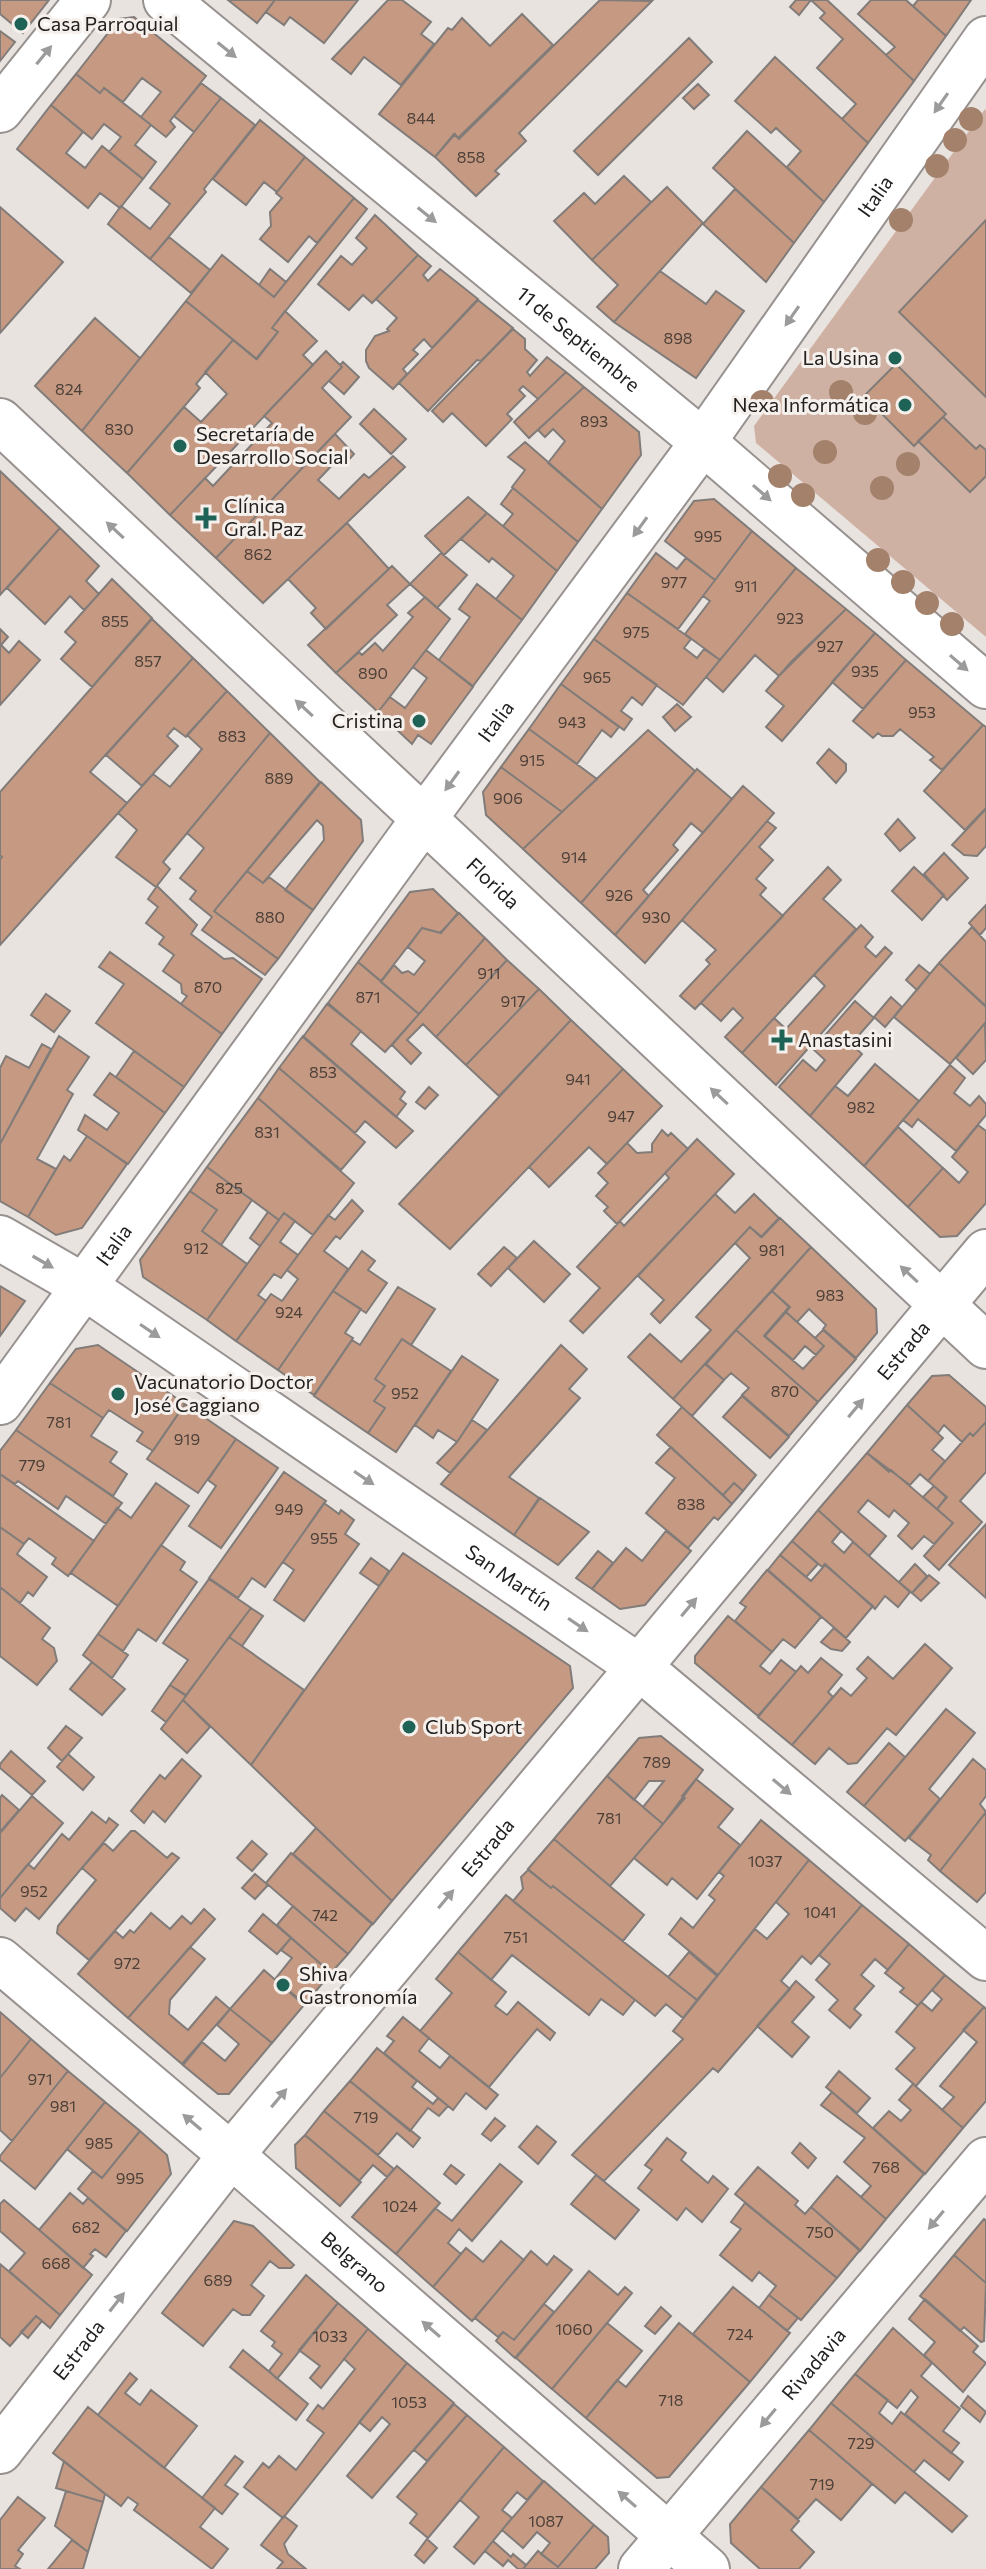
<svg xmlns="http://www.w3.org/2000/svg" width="986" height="2569" viewBox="0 0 986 2569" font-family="Commissioner,sans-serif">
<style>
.green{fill:#ceb1a2}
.building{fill:#c69a82;stroke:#817c79;stroke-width:2}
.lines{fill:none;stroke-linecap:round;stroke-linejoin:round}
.minor-casing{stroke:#97918f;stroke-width:48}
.minor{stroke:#fff;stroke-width:44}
.tree{fill:#a3816b}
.oneway{fill:#9c9b9b}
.poi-dot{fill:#1e6356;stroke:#f6f0ed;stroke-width:3}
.labels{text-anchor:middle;stroke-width:6;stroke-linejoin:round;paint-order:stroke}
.number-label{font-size:16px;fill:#4c3f38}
.poi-label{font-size:20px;fill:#232120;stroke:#f6f0ed;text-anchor:start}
.street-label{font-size:20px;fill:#232120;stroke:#f6f0ed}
</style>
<rect width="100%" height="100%" fill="#e9e3e0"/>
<path class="green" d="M 985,109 L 986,111 L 986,637 L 756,443 L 754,426 Z"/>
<path class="building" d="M 0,0 L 49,0 L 23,33 L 0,14 Z
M 228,0 L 275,0 L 257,23 Z
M 275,0 L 358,0 L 324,43 L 290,17 L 284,25 L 266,12 Z
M 388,0 L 402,0 L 431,22 L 421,34 L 434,44 L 401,85 L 364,57 L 351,74 L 332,59 Z
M 600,0 L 652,1 L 519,133 L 526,141 L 495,171 L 499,174 L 476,196 L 435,157 L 455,134 L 459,139 Z
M 796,0 L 827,0 L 914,81 L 868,143 L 842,119 L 856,104 L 817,68 L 843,39 L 820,18 L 825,13 L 811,0 L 799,15 L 790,7 Z
M 871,0 L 906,0 L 946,36 L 914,81 L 886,55 L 895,47 L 858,14 Z
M 918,0 L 971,0 L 946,36 L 913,6 Z
M 522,14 L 553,45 L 458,138 L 454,134 L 435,157 L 379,114 L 448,28 L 452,30 L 462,18 L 490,46 Z
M 134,17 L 206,76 L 170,121 L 175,127 L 166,137 L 141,117 L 161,92 L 142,78 L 123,102 L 104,88 L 100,93 L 76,74 L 119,19 Z
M 0,31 L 15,42 L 0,61 Z
M 689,38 L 712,62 L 598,175 L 574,151 Z
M 775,57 L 868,143 L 824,202 L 787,167 L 801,151 L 776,128 L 771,133 L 735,101 Z
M 76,74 L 100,93 L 104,88 L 151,125 L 135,145 L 156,162 L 143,179 L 109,152 L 121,137 L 104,124 L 92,139 L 51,105 Z
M 201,83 L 221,98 L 194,132 L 174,116 Z
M 698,84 L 709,95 L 694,109 L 683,98 Z
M 221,98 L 255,125 L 204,189 L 206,192 L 150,259 L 108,224 L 121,206 L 150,229 L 170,204 L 150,188 Z
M 51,105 L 83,132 L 66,153 L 85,168 L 102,146 L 143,179 L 120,208 L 100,193 L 88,208 L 17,149 Z
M 260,120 L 305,157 L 277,192 L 264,182 L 246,205 L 213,179 Z
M 747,131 L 824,202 L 794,243 L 713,168 Z
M 305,157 L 354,198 L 317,243 L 309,236 L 288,262 L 260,239 L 271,226 L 270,212 L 282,198 L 276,193 Z
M 624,176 L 651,202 L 592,260 L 554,221 L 584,193 L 595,204 Z
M 667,187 L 703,223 L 614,322 L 597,307 L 618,285 L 592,260 Z
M 735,189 L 794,243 L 766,282 L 703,224 Z
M 354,198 L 367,209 L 272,328 L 278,332 L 257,359 L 186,301 L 222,255 L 274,297 Z
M 0,207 L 63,262 L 0,333 Z
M 375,215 L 418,255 L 372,303 L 363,295 L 349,310 L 318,284 L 341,256 L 352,265 L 367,248 L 356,238 Z
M 986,220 L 986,397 L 899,312 Z
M 169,237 L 210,270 L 191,293 L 150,259 Z
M 418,255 L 431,266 L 423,275 L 428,281 L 440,269 L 478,299 L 432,348 L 424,339 L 413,350 L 418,354 L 403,369 L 407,374 L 393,389 L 369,368 L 366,361 L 366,350 L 375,336 L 389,331 L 387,329 L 397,318 L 376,299 Z
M 270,269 L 286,282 L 274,297 L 259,285 Z
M 660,271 L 706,304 L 716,291 L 744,311 L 696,378 L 614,322 Z
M 478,300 L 513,328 L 481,361 L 477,360 L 428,411 L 399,383 Z
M 186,301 L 233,340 L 196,384 L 200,388 L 127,473 L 82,431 Z
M 285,311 L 317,341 L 303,355 L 313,365 L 170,515 L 127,473 L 184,407 L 201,422 L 227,394 L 205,372 L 233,340 L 256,359 L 278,332 L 272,328 Z
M 95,318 L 140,358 L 82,431 L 35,386 Z
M 513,329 L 525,339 L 525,349 L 537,360 L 527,372 L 530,376 L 547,357 L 566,372 L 538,399 L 523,386 L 519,390 L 525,396 L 507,414 L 512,419 L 486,446 L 452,413 L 443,422 L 432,411 Z
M 326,351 L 342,367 L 322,388 L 351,417 L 216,558 L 170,515 L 205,478 L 213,486 L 272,423 L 264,416 Z
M 343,362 L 359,377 L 344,394 L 329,381 L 342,367 L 340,365 Z
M 896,364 L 946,414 L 914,446 L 864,396 Z
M 566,372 L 584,387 L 529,438 L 514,422 Z
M 584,387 L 639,432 L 641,455 L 602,509 L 548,463 L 565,441 L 553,429 L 545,437 L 538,430 Z
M 374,409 L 406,439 L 391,454 L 360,424 Z
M 943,417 L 976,449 L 980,445 L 986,450 L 986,476 L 970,492 L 918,441 Z
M 335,434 L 354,454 L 344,465 L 338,459 L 318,480 L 339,499 L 364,474 L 369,478 L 393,456 L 405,467 L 263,603 L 216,558 Z
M 525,442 L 602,509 L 578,542 L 512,487 L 525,470 L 508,457 Z
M 0,471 L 60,528 L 0,595 Z
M 513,488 L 578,542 L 557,571 L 503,526 L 513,514 L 501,504 Z
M 468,497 L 487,513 L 444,555 L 425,536 Z
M 714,499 L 752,531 L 715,580 L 665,541 L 694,501 Z
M 487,513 L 557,571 L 522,620 L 496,599 L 514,576 L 492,558 L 489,562 L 461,539 Z
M 347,523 L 389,569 L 326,629 L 311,613 L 316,608 L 288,579 Z
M 60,528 L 99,566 L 86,581 L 99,594 L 84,610 L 70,596 L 45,624 L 7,588 Z
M 752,531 L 796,568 L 720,660 L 685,634 L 710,601 L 703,596 Z
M 441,553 L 467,575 L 437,608 L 410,584 Z
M 656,553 L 677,569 L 686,558 L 715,580 L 678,629 L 627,593 Z
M 392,566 L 410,584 L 387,605 L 397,615 L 336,673 L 308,645 Z
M 796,568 L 846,609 L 779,676 L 755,655 L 723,692 L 706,677 Z
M 112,579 L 152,618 L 92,687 L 61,659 L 76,642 L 65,632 Z
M 477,584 L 522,620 L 473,686 L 439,660 L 470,617 L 459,609 Z
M 627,593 L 691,639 L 684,648 L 697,658 L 704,649 L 720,660 L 683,705 L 594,639 Z
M 425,597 L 450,619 L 378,712 L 336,673 L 359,652 L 362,655 L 375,643 L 383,651 L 413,617 L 408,613 Z
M 846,609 L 875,633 L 782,741 L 766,727 L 784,706 L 766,691 L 791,662 Z
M 152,619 L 193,658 L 90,772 L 127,803 L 0,945 L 0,859 L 2,857 L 0,855 L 0,792 Z
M 0,629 L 8,637 L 1,645 L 9,653 L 19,641 L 40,660 L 0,705 Z
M 875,633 L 906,660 L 863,709 L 832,682 Z
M 594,639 L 657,685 L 642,705 L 632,697 L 621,711 L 632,719 L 624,730 L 561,684 Z
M 426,650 L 473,687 L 431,744 L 418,735 L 412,744 L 378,712 L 390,697 L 405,708 L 427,678 L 413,667 Z
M 193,658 L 227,691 L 186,737 L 174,728 L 167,736 L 178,746 L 142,786 L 106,755 Z
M 906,660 L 983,725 L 942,770 L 930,760 L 934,757 L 900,729 L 893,736 L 882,736 L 878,733 L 873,738 L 853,721 Z
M 561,684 L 619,727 L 611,737 L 602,730 L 577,764 L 529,729 Z
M 227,691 L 270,733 L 163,862 L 170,869 L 156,887 L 116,857 L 137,830 L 118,813 L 153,774 L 170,787 L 202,749 L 187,735 Z
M 677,704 L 691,717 L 675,731 L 663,717 Z
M 983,725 L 986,727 L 986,808 L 965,830 L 924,791 Z
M 529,729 L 597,779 L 562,812 L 501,767 Z
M 648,730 L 695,771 L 581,903 L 523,849 Z
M 270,733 L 320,782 L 214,911 L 278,959 L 265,975 L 202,930 L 212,917 L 190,899 L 196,891 L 180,878 L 204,848 L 187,833 Z
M 829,749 L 846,764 L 846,771 L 836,783 L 817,763 Z
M 501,767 L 562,812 L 523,849 L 486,815 L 483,792 Z
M 697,769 L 732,799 L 703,833 L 691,823 L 673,845 L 678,850 L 643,890 L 649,896 L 615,935 L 581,903 Z
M 321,782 L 361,820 L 363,841 L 313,910 L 285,890 L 324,840 L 323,826 L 317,820 L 263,883 L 247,871 Z
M 743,786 L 774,813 L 645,963 L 615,935 Z
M 986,809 L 986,846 L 977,856 L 964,855 L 952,845 Z
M 898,819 L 915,838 L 900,851 L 885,834 Z
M 767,821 L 776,828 L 759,847 L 773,860 L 756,879 L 766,888 L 760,895 L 783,916 L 695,1009 L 680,996 L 710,964 L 706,960 L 716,950 L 682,920 Z
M 944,853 L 968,878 L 947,900 L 924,874 Z
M 828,867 L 841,880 L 823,899 L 856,929 L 742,1053 L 725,1037 L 743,1018 L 733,1008 L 721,1021 L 701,1003 Z
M 914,867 L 944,895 L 922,920 L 892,891 Z
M 247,871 L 263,883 L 269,877 L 313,910 L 278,959 L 214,911 Z
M 157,886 L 197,925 L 191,934 L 224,959 L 233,958 L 262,979 L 222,1034 L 181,1004 L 187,996 L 182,993 L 181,984 L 163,971 L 174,955 L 159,944 L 164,937 L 146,923 L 158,907 L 148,899 Z
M 433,889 L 458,913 L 441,933 L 422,928 L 381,981 L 358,962 L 410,892 Z
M 986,905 L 986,928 L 980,935 L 969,923 Z
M 459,913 L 485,938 L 419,1014 L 381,982 L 394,965 L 402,973 L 408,971 L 414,975 L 425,961 L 408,947 L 422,928 L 440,933 Z
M 861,925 L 873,937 L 865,947 L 876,957 L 885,947 L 892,953 L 776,1085 L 742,1053 L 774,1018 L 786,1029 L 825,986 L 814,975 Z
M 972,927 L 986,942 L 986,1006 L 939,963 Z
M 485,938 L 507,960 L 436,1037 L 423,1024 L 407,1040 L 421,1053 L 411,1064 L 392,1045 Z
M 110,952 L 222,1034 L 184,1087 L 96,1023 L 124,984 L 99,967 Z
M 507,960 L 539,989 L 466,1065 L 436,1037 Z
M 358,962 L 419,1014 L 385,1052 L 328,1003 Z
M 939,963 L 986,1007 L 986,1022 L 950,1064 L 894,1017 Z
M 919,965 L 930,974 L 917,990 L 906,980 Z
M 539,989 L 571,1020 L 499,1096 L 466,1065 Z
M 46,994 L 70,1011 L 54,1032 L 31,1015 Z
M 891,997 L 902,1007 L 885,1027 L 874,1017 Z
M 855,1001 L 874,1018 L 851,1044 L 862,1054 L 810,1116 L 779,1087 L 803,1060 L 816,1071 L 825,1060 L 813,1049 Z
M 327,1004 L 361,1031 L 351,1044 L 405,1092 L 400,1099 L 406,1104 L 396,1117 L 303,1037 Z
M 571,1020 L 623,1069 L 450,1249 L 399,1204 Z
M 985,1023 L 986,1060 L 973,1074 L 956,1058 Z
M 59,1036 L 89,1057 L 67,1090 L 73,1094 L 37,1159 L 56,1169 L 28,1217 L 0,1201 L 0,1144 Z
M 303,1036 L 413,1131 L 396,1148 L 365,1121 L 355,1133 L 279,1068 Z
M 42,1044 L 51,1049 L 0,1144 L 0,1068 L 6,1056 L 29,1068 Z
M 134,1051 L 184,1087 L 165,1113 L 116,1077 Z
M 875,1064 L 919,1101 L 864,1166 L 810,1116 L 835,1086 L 848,1096 Z
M 950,1065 L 965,1078 L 954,1093 L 970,1106 L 979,1096 L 986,1104 L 986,1115 L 956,1151 L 918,1119 L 912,1127 L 903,1120 Z
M 279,1068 L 365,1142 L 341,1170 L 258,1098 Z
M 623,1069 L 662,1106 L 607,1164 L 589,1147 L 549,1187 L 529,1167 Z
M 110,1073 L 165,1113 L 128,1164 L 78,1130 L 85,1115 L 107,1130 L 119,1113 L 94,1095 Z
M 429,1087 L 438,1095 L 425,1109 L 416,1102 Z
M 258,1098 L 354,1183 L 313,1235 L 284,1213 L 279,1220 L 207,1167 Z
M 978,1125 L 986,1131 L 986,1203 L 957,1236 L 940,1237 L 908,1207 L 943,1168 L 959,1183 L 968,1172 L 952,1157 Z
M 898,1127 L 943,1168 L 908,1207 L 864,1166 Z
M 662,1130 L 668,1136 L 671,1133 L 688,1149 L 617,1224 L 604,1211 L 608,1207 L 596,1196 L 608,1183 L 598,1173 L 627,1143 L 637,1153 L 652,1152 L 652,1144 Z
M 87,1136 L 127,1164 L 82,1228 L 56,1235 L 28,1217 L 64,1156 L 70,1161 Z
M 697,1139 L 734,1174 L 583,1333 L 570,1321 L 600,1288 L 577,1267 L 620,1221 L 624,1226 L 669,1178 L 665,1173 Z
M 207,1167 L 252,1200 L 221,1245 L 202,1231 L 217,1210 L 190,1191 Z
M 190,1191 L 217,1210 L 202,1231 L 247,1264 L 207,1320 L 143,1277 L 140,1260 Z
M 715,1194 L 735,1213 L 754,1194 L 779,1218 L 761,1237 L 750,1227 L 660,1323 L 651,1314 L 664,1300 L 638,1276 Z
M 352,1200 L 363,1211 L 340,1239 L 336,1236 L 324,1251 L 348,1269 L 278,1370 L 236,1341 L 271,1294 L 282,1301 L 298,1279 L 287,1270 L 328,1215 L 335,1220 Z
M 268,1212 L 279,1220 L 260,1246 L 250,1238 Z
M 284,1213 L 295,1221 L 280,1242 L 298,1255 L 281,1278 L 274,1274 L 258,1295 L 266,1301 L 236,1341 L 207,1320 Z
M 780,1218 L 811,1247 L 673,1399 L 628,1357 L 650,1334 L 681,1362 L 711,1330 L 696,1317 L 750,1258 L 735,1243 L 750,1227 L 762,1237 Z
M 534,1241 L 570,1274 L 544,1302 L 508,1268 Z
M 504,1247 L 517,1258 L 491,1286 L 478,1274 Z
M 811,1247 L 876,1309 L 877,1333 L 856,1358 L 823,1329 L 826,1325 L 809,1309 L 797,1322 L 786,1312 L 790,1307 L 772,1291 Z
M 362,1251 L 375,1261 L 368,1270 L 387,1283 L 366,1313 L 333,1291 Z
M 0,1286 L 25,1301 L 0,1336 Z
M 398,1287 L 435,1309 L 411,1345 L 402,1339 L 375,1379 L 385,1386 L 374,1401 L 385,1408 L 368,1433 L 314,1396 L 352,1340 L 360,1345 Z
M 333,1291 L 361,1309 L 345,1333 L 353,1338 L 314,1395 L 278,1370 Z
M 772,1291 L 789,1307 L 764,1336 L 803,1369 L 824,1346 L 815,1338 L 823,1330 L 856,1359 L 818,1402 L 736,1330 Z
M 786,1312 L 824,1346 L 816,1355 L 805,1346 L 793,1360 L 765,1336 Z
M 736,1330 L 818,1402 L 789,1436 L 742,1395 L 749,1388 L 731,1373 L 724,1380 L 706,1364 Z
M 402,1339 L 451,1371 L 396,1452 L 368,1433 L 385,1408 L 374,1401 L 385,1386 L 375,1379 Z
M 98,1345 L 185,1404 L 153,1451 L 137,1441 L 143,1432 L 109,1410 L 103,1418 L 50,1383 L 76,1349 Z
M 561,1345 L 587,1369 L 569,1389 L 580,1398 L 509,1477 L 539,1498 L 514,1535 L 441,1484 Z
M 462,1356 L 498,1380 L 457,1442 L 438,1430 L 433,1438 L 415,1425 Z
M 705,1364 L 724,1380 L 692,1416 L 673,1399 Z
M 949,1375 L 986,1407 L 986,1422 L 973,1436 L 970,1433 L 962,1442 L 944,1425 L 938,1433 L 907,1405 L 932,1376 Z
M 50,1383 L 103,1418 L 91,1436 L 117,1452 L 110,1462 L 127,1474 L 113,1496 L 16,1430 Z
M 742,1396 L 789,1437 L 770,1458 L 723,1417 Z
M 185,1404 L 236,1439 L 198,1493 L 147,1459 Z
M 907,1405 L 943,1438 L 932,1450 L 945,1461 L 928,1481 L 920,1474 L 910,1485 L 867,1453 Z
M 682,1407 L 756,1475 L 743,1491 L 734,1483 L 723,1495 L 657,1435 Z
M 472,1420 L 487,1430 L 450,1473 L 437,1463 L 457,1442 Z
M 986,1422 L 986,1472 L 960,1501 L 982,1522 L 939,1570 L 924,1556 L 953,1523 L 937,1509 L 947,1497 L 928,1481 L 970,1433 L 973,1436 Z
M 16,1430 L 122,1503 L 106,1524 L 66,1496 L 58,1509 L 18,1481 L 15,1484 L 0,1474 L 0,1451 Z
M 236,1439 L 278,1468 L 221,1548 L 189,1526 L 216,1486 L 208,1480 Z
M 671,1447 L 732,1504 L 718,1520 L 714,1517 L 688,1548 L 646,1513 L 675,1478 L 656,1463 Z
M 867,1453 L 889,1472 L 891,1470 L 953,1523 L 934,1544 L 924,1536 L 912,1549 L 898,1536 L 909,1523 L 894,1510 L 889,1517 L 868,1500 L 858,1512 L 886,1536 L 869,1556 L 818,1510 Z
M 284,1472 L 326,1501 L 265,1587 L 252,1578 L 238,1598 L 209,1578 Z
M 0,1474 L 94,1541 L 68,1576 L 52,1564 L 56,1558 L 29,1538 L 24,1544 L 0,1527 Z
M 156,1483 L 189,1506 L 118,1606 L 71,1573 L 117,1508 L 131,1518 Z
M 734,1483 L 743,1491 L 732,1504 L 723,1495 Z
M 934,1486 L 946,1497 L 937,1509 L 923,1497 Z
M 540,1498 L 589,1532 L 558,1565 L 514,1535 Z
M 324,1503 L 339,1514 L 341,1510 L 354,1520 L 345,1534 L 359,1544 L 304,1621 L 274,1600 L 294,1570 L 283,1562 Z
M 818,1510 L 841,1531 L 832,1542 L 844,1553 L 853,1542 L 910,1592 L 898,1607 L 885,1596 L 875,1609 L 825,1564 L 822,1567 L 792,1541 Z
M 986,1524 L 986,1598 L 949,1565 Z
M 0,1527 L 24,1544 L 17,1554 L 47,1577 L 33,1596 L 28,1592 L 20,1603 L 0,1587 Z
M 666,1531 L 691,1551 L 645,1605 L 620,1609 L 592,1589 L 626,1548 L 642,1561 Z
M 792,1541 L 818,1564 L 806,1577 L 780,1555 Z
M 161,1545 L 185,1562 L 180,1570 L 197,1582 L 156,1641 L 138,1629 L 123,1651 L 98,1634 Z
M 598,1551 L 613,1563 L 592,1589 L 576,1578 Z
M 403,1553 L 570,1666 L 573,1688 L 392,1901 L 251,1765 Z
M 780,1555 L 811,1581 L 825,1565 L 873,1606 L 846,1638 L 768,1570 Z
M 371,1558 L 389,1571 L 379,1586 L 360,1573 Z
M 915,1564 L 927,1576 L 912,1593 L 899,1582 Z
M 767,1570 L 821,1617 L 795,1648 L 783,1639 L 772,1652 L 735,1621 L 746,1607 L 740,1603 Z
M 929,1575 L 939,1583 L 921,1601 L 912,1593 Z
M 209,1579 L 251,1608 L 186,1695 L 170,1685 L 188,1660 L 163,1643 Z
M 0,1587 L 50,1628 L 42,1639 L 54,1648 L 57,1661 L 37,1685 L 0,1656 Z
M 251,1608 L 263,1616 L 242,1646 L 229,1637 Z
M 728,1616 L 772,1652 L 760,1666 L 770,1674 L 781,1660 L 796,1672 L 758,1716 L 695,1663 L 695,1656 Z
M 834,1628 L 850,1642 L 842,1651 L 831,1649 L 821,1642 Z
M 98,1634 L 128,1655 L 112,1678 L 83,1655 Z
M 229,1637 L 304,1690 L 251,1765 L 183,1700 Z
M 925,1644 L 952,1668 L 896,1735 L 887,1728 L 857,1763 L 848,1764 L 829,1748 L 815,1764 L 792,1745 L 841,1688 L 851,1696 L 867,1678 L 857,1669 L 868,1657 L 893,1679 Z
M 821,1658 L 842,1675 L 828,1692 L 833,1697 L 792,1745 L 758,1717 L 801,1666 L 808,1673 Z
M 92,1662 L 125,1689 L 102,1715 L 70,1689 Z
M 170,1685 L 186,1696 L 166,1722 L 152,1711 Z
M 183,1700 L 210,1727 L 187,1753 L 161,1729 Z
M 946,1709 L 975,1733 L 929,1789 L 940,1799 L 905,1841 L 864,1806 Z
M 66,1726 L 82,1738 L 62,1761 L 48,1748 Z
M 661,1736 L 703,1770 L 663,1824 L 643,1807 L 664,1781 L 649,1781 L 634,1800 L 607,1776 L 639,1738 Z
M 889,1743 L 905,1757 L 864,1806 L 847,1792 Z
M 11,1751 L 45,1781 L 32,1795 L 0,1768 L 0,1764 Z
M 68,1754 L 94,1777 L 83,1790 L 57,1767 Z
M 182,1759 L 201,1776 L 165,1822 L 153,1811 L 144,1823 L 131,1811 L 160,1775 L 165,1779 Z
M 973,1759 L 986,1770 L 986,1796 L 980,1804 L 986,1812 L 940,1871 L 928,1860 L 931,1855 L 909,1838 Z
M 607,1776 L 663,1824 L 610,1886 L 554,1839 Z
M 696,1779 L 733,1809 L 718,1827 L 740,1845 L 697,1899 L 672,1878 L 667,1885 L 634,1858 L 685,1798 L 682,1796 Z
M 2,1795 L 19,1810 L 0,1832 L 0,1798 Z
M 32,1796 L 63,1823 L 0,1898 L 0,1833 Z
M 92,1812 L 106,1823 L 109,1818 L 118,1825 L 39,1919 L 26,1908 L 15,1921 L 0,1908 L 0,1898 L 28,1864 L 34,1869 L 62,1834 L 69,1840 Z
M 986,1812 L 986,1892 L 977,1902 L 940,1871 Z
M 761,1820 L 809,1860 L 718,1975 L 669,1934 L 681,1918 L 693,1928 L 715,1900 L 709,1895 L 724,1876 L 719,1872 Z
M 316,1828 L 392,1901 L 373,1924 L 293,1854 Z
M 131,1831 L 135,1831 L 167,1858 L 172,1853 L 179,1858 L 89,1960 L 57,1933 L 58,1926 L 96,1880 L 82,1868 L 104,1843 L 113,1851 Z
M 554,1839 L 644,1915 L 623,1941 L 553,1886 L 551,1888 L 528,1869 Z
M 252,1841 L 267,1854 L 252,1871 L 237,1858 Z
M 291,1853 L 372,1924 L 348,1954 L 266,1883 Z
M 809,1860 L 862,1905 L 811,1964 L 802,1956 L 781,1981 L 790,1989 L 718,2072 L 713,2068 L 604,2181 L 572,2155 L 683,2039 L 673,2031 L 755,1929 L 767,1939 L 789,1914 L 776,1902 Z
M 528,1870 L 551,1888 L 553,1886 L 697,2000 L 683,2018 L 666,2004 L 655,2016 L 513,1901 L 523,1889 L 521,1877 Z
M 255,1874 L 268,1885 L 255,1899 L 242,1888 Z
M 506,1895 L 635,2000 L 623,2015 L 601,1999 L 589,2015 L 512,1955 L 491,1980 L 458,1952 Z
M 862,1905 L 909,1944 L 888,1970 L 875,1959 L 861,1975 L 874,1986 L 854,2009 L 861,2015 L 850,2028 L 829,2010 L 838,2000 L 816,1980 L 830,1964 L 819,1955 Z
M 293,1906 L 348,1954 L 331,1973 L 277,1925 Z
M 204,1909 L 215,1919 L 128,2018 L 78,1974 L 115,1931 L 123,1938 L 130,1930 L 134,1933 L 151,1913 L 170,1929 L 182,1916 L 191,1924 Z
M 263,1914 L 291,1938 L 277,1954 L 249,1931 Z
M 291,1938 L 331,1973 L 305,2004 L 275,1979 L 292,1958 L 281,1950 Z
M 909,1944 L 945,1975 L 918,2006 L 900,1992 L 904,1988 L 885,1973 Z
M 190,1947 L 205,1959 L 170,2000 L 169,2014 L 188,2030 L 216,1997 L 230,2009 L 182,2064 L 128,2018 Z
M 458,1952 L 506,1992 L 495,2006 L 507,2015 L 518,2002 L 555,2033 L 550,2040 L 537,2029 L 489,2087 L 420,2031 L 452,1993 L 436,1979 Z
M 689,1952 L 717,1976 L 697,2000 L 668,1977 Z
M 264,1970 L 304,2005 L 272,2043 L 230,2009 Z
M 945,1975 L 984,2007 L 916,2086 L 896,2069 L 915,2048 L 896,2032 L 921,2002 L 932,2011 L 942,1999 L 932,1990 Z
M 796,1981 L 814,1997 L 792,2022 L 809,2037 L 792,2057 L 757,2026 Z
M 984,2007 L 986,2009 L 986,2101 L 963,2128 L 942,2110 L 954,2097 L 940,2086 L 977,2042 L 963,2030 Z
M 230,2009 L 272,2043 L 229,2094 L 218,2094 L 183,2065 L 202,2042 L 225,2061 L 239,2044 L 217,2025 Z
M 0,2012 L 31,2039 L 0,2078 Z
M 403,2017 L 429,2038 L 419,2051 L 440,2068 L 450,2056 L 498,2095 L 486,2109 L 466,2093 L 453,2110 L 384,2053 L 394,2041 L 387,2036 Z
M 31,2039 L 68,2071 L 12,2141 L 0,2130 L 0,2078 Z
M 377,2048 L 417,2081 L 412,2087 L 433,2104 L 438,2098 L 448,2106 L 439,2116 L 428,2108 L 410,2131 L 350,2081 Z
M 68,2071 L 105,2102 L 35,2189 L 0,2160 L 0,2156 Z
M 839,2071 L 870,2098 L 857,2113 L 826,2087 Z
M 350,2081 L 420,2138 L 413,2147 L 397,2133 L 378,2155 L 324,2111 Z
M 913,2084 L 963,2128 L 925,2174 L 873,2128 L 889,2111 L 901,2121 L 911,2110 L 899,2100 Z
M 832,2092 L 924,2174 L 886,2219 L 861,2197 L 871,2186 L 844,2162 L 865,2138 L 821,2105 Z
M 105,2102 L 140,2131 L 102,2178 L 67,2149 Z
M 324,2111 L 394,2169 L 387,2177 L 373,2165 L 359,2181 L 305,2135 Z
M 495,2118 L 505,2126 L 491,2141 L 482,2134 Z
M 537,2126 L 556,2142 L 538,2164 L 519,2147 Z
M 140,2131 L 167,2155 L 171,2174 L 127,2231 L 78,2189 L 93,2171 L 102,2178 Z
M 305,2135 L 361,2182 L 340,2206 L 296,2168 L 295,2145 Z
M 667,2138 L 686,2153 L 681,2160 L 708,2183 L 713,2176 L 728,2189 L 702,2222 L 686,2208 L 677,2220 L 638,2188 L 652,2170 L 645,2165 Z
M 800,2143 L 816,2158 L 808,2168 L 792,2153 Z
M 500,2164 L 522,2182 L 472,2241 L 459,2229 L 448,2243 L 461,2254 L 433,2287 L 396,2254 L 435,2208 L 452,2221 Z
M 451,2165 L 464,2175 L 456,2184 L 444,2174 Z
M 397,2166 L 440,2203 L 396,2254 L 352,2217 Z
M 758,2167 L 798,2201 L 795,2205 L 805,2214 L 811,2207 L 860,2250 L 837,2278 L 735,2194 Z
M 596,2175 L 639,2210 L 615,2239 L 571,2204 Z
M 837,2176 L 886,2219 L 860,2251 L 811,2207 Z
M 70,2193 L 83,2204 L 88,2198 L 126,2231 L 106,2257 L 95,2249 L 90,2254 L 93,2256 L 83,2268 L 39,2230 Z
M 4,2200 L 92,2275 L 60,2315 L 9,2271 L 25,2253 L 0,2231 L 0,2204 Z
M 745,2203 L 837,2278 L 801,2320 L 769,2295 L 776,2286 L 759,2272 L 752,2281 L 720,2255 L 741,2229 L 731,2222 Z
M 984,2219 L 986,2221 L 986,2283 L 954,2255 Z
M 234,2221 L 253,2226 L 294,2265 L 291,2268 L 279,2268 L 270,2261 L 251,2285 L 264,2296 L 250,2315 L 242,2315 L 233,2309 L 203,2346 L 162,2313 Z
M 501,2241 L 524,2260 L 472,2321 L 433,2287 L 466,2248 L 483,2262 Z
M 531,2251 L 547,2265 L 554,2256 L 572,2270 L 514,2340 L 503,2332 L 498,2337 L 475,2318 Z
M 954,2255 L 986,2283 L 984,2341 L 981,2342 L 964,2327 L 960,2331 L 920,2296 Z
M 0,2264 L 60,2315 L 50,2328 L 36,2316 L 10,2346 L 0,2337 Z
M 589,2271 L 618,2295 L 625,2287 L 632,2293 L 552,2389 L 516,2358 Z
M 306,2275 L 338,2303 L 277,2379 L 269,2371 L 282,2354 L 272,2346 L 275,2342 L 261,2331 Z
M 733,2287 L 790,2333 L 750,2382 L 693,2334 Z
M 769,2295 L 798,2318 L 787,2331 L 759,2308 Z
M 925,2299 L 978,2346 L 973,2352 L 986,2363 L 963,2392 L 924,2355 L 935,2342 L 909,2319 Z
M 338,2303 L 368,2329 L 321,2388 L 310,2378 L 320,2366 L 299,2350 Z
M 544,2304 L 554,2312 L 515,2358 L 496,2341 L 503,2332 L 514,2340 Z
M 661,2307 L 671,2316 L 655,2334 L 645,2326 Z
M 36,2316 L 42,2321 L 28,2338 L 21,2332 Z
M 607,2323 L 642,2351 L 586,2418 L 552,2389 Z
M 679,2323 L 750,2382 L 669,2477 L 657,2478 L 586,2418 L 617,2380 L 626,2387 Z
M 893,2328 L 932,2363 L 921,2376 L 960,2409 L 943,2431 L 959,2443 L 951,2453 L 905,2414 L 918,2397 L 911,2390 L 897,2408 L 855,2374 Z
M 368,2329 L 407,2363 L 283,2518 L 244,2487 L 263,2463 L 269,2468 L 279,2456 L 296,2470 L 324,2433 L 307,2420 L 318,2405 L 323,2409 L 355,2369 L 344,2359 Z
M 243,2350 L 308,2404 L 296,2420 L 230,2367 Z
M 407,2363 L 454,2403 L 372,2498 L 347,2476 L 390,2424 L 382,2417 L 370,2431 L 359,2422 Z
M 130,2373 L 137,2379 L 125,2393 L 140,2405 L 151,2390 L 197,2426 L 164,2468 L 98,2415 Z
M 855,2374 L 888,2400 L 879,2413 L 892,2424 L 901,2412 L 963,2462 L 949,2480 L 924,2460 L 914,2472 L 831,2403 Z
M 968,2396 L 986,2412 L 980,2422 L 961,2406 Z
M 831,2403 L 967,2516 L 952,2532 L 905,2492 L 895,2503 L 809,2430 Z
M 454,2404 L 467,2415 L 427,2461 L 414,2450 Z
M 88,2407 L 215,2508 L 200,2527 L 228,2549 L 212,2569 L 134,2510 L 138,2504 L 128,2497 L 121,2506 L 53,2453 Z
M 467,2415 L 504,2447 L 428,2538 L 410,2523 L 417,2514 L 397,2497 Z
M 809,2430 L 872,2484 L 841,2520 L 816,2499 L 798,2519 L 761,2487 Z
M 504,2447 L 543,2481 L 527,2500 L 517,2492 L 502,2510 L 512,2518 L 474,2564 L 454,2547 L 479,2517 L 460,2500 Z
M 235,2456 L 243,2462 L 225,2485 L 238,2494 L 222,2514 L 202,2498 Z
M 64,2461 L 105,2494 L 103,2502 L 56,2488 Z
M 544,2481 L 594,2525 L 558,2567 L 541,2554 L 550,2543 L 537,2532 L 523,2548 L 502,2530 Z
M 761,2487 L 799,2521 L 791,2530 L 814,2552 L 799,2569 L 760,2569 L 731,2543 L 730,2524 Z
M 66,2491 L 103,2502 L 88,2552 L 55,2526 Z
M 18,2497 L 45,2518 L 18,2550 L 23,2554 L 15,2566 L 20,2569 L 0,2569 L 0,2520 Z
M 284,2516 L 297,2526 L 284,2544 L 288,2554 L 306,2569 L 277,2569 L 283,2562 L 261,2545 Z
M 594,2525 L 608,2537 L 609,2553 L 595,2569 L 523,2569 L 538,2551 L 558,2567 Z
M 427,2539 L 437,2548 L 424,2563 L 415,2555 Z
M 72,2540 L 88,2552 L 83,2569 L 48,2569 Z
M 493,2541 L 511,2557 L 513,2554 L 526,2565 L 523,2569 L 518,2569 L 508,2560 L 503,2566 L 485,2551 Z"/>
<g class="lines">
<defs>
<g id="minor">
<path id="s1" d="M 166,0 L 703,442 L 986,686"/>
<path d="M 0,110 L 88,0"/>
<path id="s2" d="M 0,421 L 986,1346"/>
<path id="s3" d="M 0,1238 L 85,1287 L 639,1667 L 986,1958"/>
<path id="s4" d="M 0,1402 L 423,820 L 703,442 L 986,39"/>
<path id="s5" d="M 0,1960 L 231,2155 L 707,2569"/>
<path id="s6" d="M 0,2451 L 231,2155 L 986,1252"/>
<path id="s7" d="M 641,2569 L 986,2160"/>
</g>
</defs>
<use href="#minor" class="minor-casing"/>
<use href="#minor" class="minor"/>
</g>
<g class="tree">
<circle cx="971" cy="119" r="12"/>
<circle cx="955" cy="140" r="12"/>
<circle cx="937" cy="166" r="12"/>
<circle cx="901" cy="220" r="12"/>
<circle cx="841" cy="392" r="12"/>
<circle cx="762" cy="402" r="12"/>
<circle cx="865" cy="413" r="12"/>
<circle cx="825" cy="452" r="12"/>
<circle cx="908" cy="464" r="12"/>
<circle cx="780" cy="476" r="12"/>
<circle cx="882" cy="488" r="12"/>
<circle cx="803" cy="495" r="12"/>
<circle cx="878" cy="560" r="12"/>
<circle cx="903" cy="582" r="12"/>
<circle cx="927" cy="603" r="12"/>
<circle cx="952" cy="624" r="12"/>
</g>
<defs><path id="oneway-solid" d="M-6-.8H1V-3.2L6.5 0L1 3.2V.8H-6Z" transform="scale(2)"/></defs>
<g class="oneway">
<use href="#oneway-solid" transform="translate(227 50) rotate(39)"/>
<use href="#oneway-solid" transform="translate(44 55) rotate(-51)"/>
<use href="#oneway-solid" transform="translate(941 103) rotate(125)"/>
<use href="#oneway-solid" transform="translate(427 215) rotate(39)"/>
<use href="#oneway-solid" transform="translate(792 316) rotate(125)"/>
<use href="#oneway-solid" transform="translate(762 493) rotate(41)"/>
<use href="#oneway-solid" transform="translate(640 527) rotate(126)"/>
<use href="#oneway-solid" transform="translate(115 530) rotate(-137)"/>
<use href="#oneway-solid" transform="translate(959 663) rotate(41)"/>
<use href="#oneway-solid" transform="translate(304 708) rotate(-137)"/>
<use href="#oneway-solid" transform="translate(452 781) rotate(126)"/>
<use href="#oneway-solid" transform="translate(719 1096) rotate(-137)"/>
<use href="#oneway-solid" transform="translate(43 1262) rotate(30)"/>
<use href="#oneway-solid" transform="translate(909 1274) rotate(-137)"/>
<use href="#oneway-solid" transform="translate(150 1331) rotate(34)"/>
<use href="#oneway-solid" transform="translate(856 1408) rotate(-50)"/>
<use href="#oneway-solid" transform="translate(364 1478) rotate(34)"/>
<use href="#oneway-solid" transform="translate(689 1607) rotate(-50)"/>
<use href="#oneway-solid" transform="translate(578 1625) rotate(34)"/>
<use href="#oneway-solid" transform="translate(782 1787) rotate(40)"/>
<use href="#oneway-solid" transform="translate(446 1899) rotate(-50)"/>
<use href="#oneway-solid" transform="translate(279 2098) rotate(-50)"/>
<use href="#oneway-solid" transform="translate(192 2122) rotate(-140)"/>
<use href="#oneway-solid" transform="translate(936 2220) rotate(130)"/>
<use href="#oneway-solid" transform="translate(117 2302) rotate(-52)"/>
<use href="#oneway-solid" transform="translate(431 2329) rotate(-139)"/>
<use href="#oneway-solid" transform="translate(768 2418) rotate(130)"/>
<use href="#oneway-solid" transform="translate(627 2499) rotate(-139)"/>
</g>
<g class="poi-dot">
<circle cx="21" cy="24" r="8"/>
<circle cx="895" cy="358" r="8"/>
<circle cx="905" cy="405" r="8"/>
<circle cx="180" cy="446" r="8"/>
<path d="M202 506h8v8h8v8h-8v8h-8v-8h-8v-8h8z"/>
<circle cx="419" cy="721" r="8"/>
<path d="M778 1028h8v8h8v8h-8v8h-8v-8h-8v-8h8z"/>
<circle cx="118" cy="1394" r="8"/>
<circle cx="409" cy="1727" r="8"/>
<circle cx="283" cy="1985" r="8"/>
</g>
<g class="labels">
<g class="number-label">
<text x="421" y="124">844</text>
<text x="471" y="163">858</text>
<text x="678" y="344">898</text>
<text x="69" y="395">824</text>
<text x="594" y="427">893</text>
<text x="119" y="435">830</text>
<text x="708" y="542">995</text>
<text x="258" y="560">862</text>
<text x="674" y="588">977</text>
<text x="746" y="592">911</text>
<text x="790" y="624">923</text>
<text x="115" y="627">855</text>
<text x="636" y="638">975</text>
<text x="830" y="652">927</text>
<text x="148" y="667">857</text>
<text x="865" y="677">935</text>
<text x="373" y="679">890</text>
<text x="597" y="683">965</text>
<text x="922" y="718">953</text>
<text x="572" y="728">943</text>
<text x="232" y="742">883</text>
<text x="532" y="766">915</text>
<text x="279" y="784">889</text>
<text x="508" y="804">906</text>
<text x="574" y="863">914</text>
<text x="619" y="901">926</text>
<text x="270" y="923">880</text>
<text x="656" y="923">930</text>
<text x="489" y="979">911</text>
<text x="208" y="993">870</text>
<text x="368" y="1003">871</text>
<text x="513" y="1007">917</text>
<text x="323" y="1078">853</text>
<text x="578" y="1085">941</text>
<text x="861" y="1113">982</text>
<text x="621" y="1122">947</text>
<text x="267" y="1138">831</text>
<text x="229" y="1194">825</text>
<text x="196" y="1254">912</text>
<text x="772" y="1256">981</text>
<text x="830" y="1301">983</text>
<text x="289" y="1318">924</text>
<text x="785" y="1397">870</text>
<text x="405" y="1399">952</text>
<text x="59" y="1428">781</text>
<text x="187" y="1445">919</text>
<text x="32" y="1471">779</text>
<text x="691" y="1510">838</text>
<text x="289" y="1515">949</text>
<text x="324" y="1544">955</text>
<text x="657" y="1768">789</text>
<text x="609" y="1824">781</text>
<text x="765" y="1867">1037</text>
<text x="34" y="1897">952</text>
<text x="820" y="1918">1041</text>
<text x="325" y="1921">742</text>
<text x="516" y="1943">751</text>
<text x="127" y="1969">972</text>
<text x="40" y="2085">971</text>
<text x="63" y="2112">981</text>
<text x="366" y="2123">719</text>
<text x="99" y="2149">985</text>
<text x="886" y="2173">768</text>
<text x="130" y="2184">995</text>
<text x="400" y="2212">1024</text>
<text x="86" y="2233">682</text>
<text x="820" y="2238">750</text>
<text x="56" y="2269">668</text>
<text x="218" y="2286">689</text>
<text x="574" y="2335">1060</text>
<text x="740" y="2340">724</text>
<text x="330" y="2342">1033</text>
<text x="671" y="2406">718</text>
<text x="409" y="2408">1053</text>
<text x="861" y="2449">729</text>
<text x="822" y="2490">719</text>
<text x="546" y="2527">1087</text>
</g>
<g class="poi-label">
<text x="37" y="31">Casa Parroquial</text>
<text x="879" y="365" text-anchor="end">La Usina</text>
<text x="889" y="412" text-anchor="end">Nexa Informática</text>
<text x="196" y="441">Secretaría de<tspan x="196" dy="23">Desarrollo Social</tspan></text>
<text x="224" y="513">Clínica<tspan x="224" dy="23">Gral. Paz</tspan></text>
<text x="403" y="728" text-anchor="end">Cristina</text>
<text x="798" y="1047">Anastasini</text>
<text x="134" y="1389">Vacunatorio Doctor<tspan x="134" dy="23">José Caggiano</tspan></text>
<text x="425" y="1734">Club Sport</text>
<text x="299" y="1981">Shiva<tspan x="299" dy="23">Gastronomía</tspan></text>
</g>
<g class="street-label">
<text dy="7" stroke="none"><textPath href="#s4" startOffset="1490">Italia</textPath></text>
<text dy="7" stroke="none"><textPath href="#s1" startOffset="534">11 de Septiembre</textPath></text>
<text dy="7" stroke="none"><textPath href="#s4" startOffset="842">Italia</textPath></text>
<text dy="7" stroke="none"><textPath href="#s2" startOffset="676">Florida</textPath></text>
<text dy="7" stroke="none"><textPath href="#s4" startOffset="194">Italia</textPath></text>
<text dy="7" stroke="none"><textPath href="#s6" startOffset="1424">Estrada</textPath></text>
<text dy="7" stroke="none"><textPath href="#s3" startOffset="612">San Martín</textPath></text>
<text dy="7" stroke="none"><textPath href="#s6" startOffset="776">Estrada</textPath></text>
<text dy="7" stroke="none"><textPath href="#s5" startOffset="466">Belgrano</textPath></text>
<text dy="7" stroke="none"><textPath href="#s6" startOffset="128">Estrada</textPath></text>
<text dy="7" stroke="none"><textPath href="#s7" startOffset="268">Rivadavia</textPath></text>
</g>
</g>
</svg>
